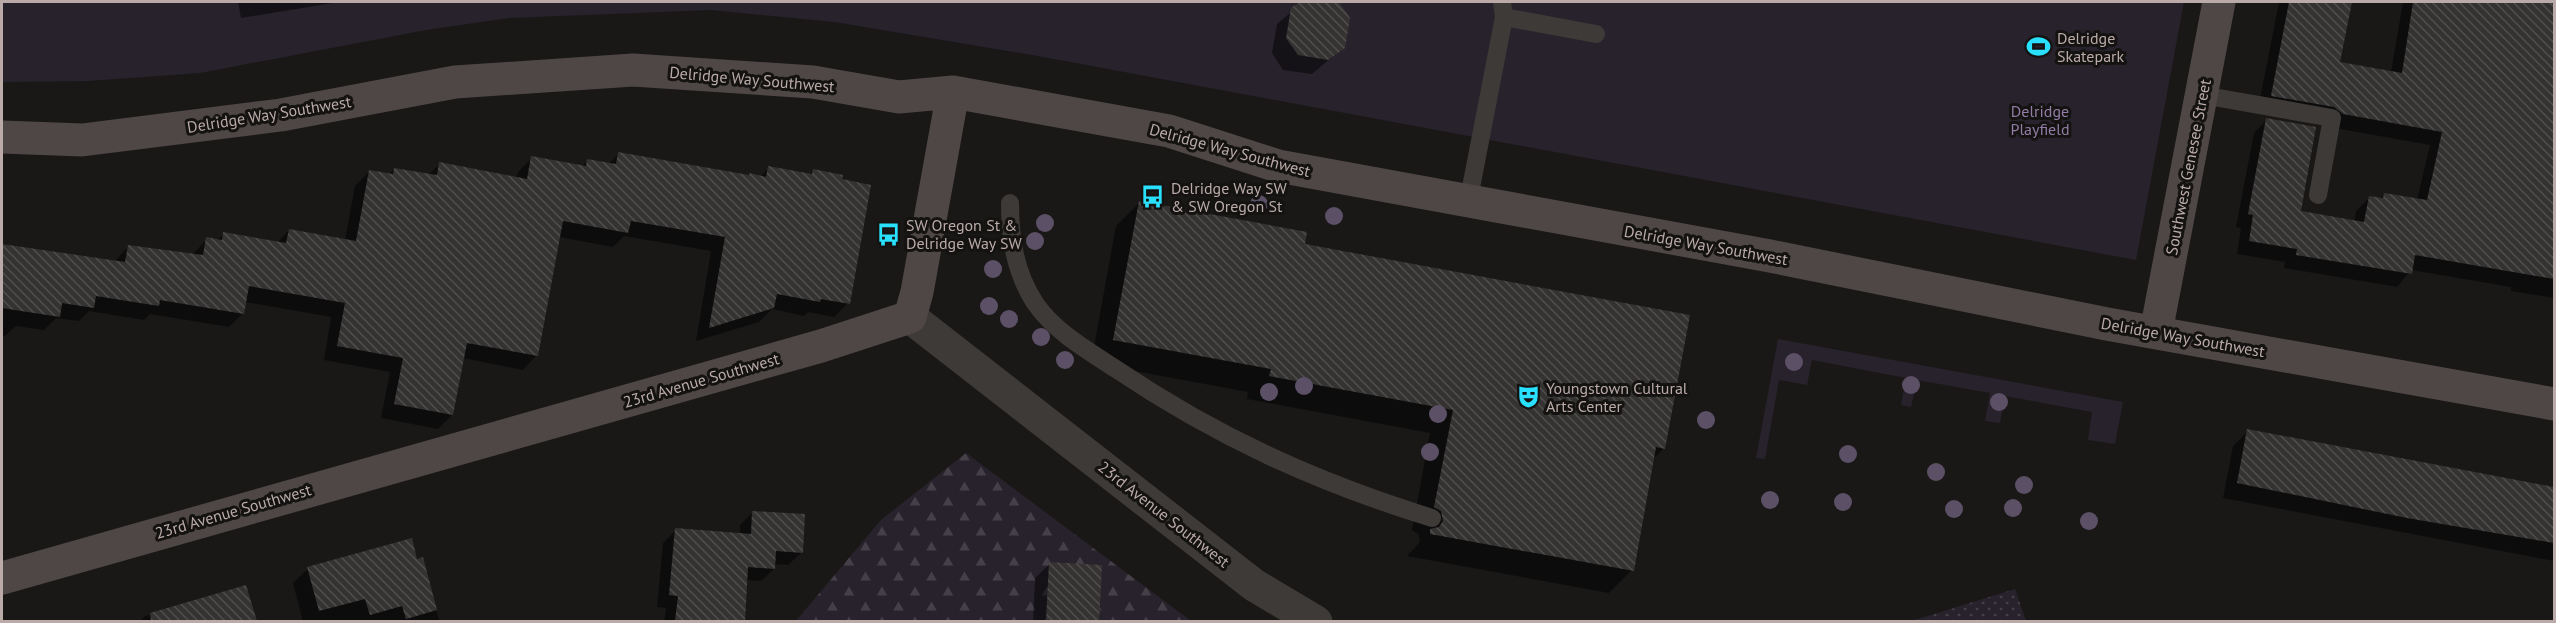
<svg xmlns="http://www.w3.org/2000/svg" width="2556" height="623" viewBox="0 0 2556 623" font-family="'PT Sans',sans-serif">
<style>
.green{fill:#28222c}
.forest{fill:url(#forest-firs)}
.garden{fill:url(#garden-dots)}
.shadow{fill:#0007}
.building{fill:url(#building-back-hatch)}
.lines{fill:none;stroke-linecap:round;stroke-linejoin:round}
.lane{stroke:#3e3a37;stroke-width:18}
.street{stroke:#3e3a37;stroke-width:33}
.secondary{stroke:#4f4745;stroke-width:33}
.tree{fill:#5c5066}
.labels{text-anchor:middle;stroke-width:6;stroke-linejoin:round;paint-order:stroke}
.poi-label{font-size:16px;fill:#baaba8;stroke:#141312;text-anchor:start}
.street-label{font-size:16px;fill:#baaba8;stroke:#141312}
.park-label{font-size:16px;fill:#937da7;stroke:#141312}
</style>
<defs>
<pattern id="forest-firs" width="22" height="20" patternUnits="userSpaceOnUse" patternTransform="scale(1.5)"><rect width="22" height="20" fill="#28222c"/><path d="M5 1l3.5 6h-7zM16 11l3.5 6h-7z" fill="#453f48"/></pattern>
<pattern id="garden-dots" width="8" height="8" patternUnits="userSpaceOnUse" patternTransform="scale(1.5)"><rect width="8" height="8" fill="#28222c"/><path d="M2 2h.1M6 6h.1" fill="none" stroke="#453f48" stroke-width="1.8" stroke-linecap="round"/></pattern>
<pattern id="building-back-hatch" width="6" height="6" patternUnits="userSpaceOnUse" patternTransform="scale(1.5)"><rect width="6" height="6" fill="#353332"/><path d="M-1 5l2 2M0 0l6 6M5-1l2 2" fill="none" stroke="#504e4d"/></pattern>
</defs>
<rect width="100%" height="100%" fill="#191817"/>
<path class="green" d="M 2,2 L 2184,2 L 2136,260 L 1038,56 L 835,22 L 711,10 L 509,18 L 426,30 L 200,73 L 88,81 L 2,82 Z
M 1778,339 L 2123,402 L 2115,444 L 2088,440 L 2092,412 L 2005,396 L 2000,423 L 1985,421 L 1990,393 L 1917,380 L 1911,407 L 1901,405 L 1906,378 L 1812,360 L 1807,385 L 1779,380 L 1765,459 L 1756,458 Z"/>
<path class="forest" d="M 966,453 L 1191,621 L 795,622 L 881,520 Z"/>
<path class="garden" d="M 2015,589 L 2026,621 L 1912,621 Z"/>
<path class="shadow" d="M 238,2 L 339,2 L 241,18 Z
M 1303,2 L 1337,2 L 1344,47 L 1312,74 L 1283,70 L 1272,53 L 1277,24 Z
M 2279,2 L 2330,2 L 2349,5 L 2338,63 L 2391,72 L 2403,2 L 2554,2 L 2554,298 L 2511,291 L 2511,287 L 2411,270 L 2397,287 L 2284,268 L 2285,262 L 2237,254 L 2241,228 L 2236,227 L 2254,133 L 2267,119 L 2299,212 L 2354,221 L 2356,211 L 2369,198 L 2379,199 L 2384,194 L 2417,200 L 2430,145 L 2329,127 L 2258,109 Z
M 619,154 L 748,177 L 760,177 L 769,168 L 809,175 L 813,171 L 848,303 L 834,317 L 808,312 L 804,316 L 772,309 L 759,322 L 696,341 L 711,251 L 624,236 L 613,247 L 559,237 L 537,355 L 523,370 L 463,358 L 452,415 L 438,429 L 381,418 L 390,372 L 324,360 L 331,317 L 245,302 L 243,313 L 229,327 L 150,314 L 144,320 L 89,311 L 79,321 L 56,318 L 44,330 L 16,326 L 5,336 L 2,336 L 2,245 L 114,262 L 128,247 L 192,255 L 207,239 L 216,241 L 224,234 L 277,243 L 289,230 L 345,240 L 355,186 L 369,172 L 388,175 L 394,169 L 428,175 L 440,164 L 516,179 L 518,172 L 532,158 L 581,167 L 587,161 L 608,164 Z
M 1139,203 L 1303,245 L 1664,448 L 1652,460 L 1632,570 L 1609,593 L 1407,556 L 1420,542 L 1418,534 L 1412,530 L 1430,433 L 1247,399 L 1248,392 L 1091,363 L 1116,226 Z
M 2248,431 L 2554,487 L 2554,561 L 2223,498 L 2233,446 Z
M 753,512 L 801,553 L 788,565 L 774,564 L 774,569 L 761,581 L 746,580 L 744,622 L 664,622 L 666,608 L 657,607 L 663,543 L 676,530 L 740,535 L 740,525 Z
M 422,559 L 439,620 L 460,622 L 303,622 L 293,583 L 308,569 Z
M 1050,564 L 1100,566 L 1097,622 L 1033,622 L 1035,578 Z
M 245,586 L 255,622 L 139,622 L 145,616 Z"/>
<path class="building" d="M 1300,2 L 1339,2 L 1350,18 L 1345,48 L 1328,60 L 1298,55 L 1286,38 L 1291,8 Z
M 2289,2 L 2352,2 L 2340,62 L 2402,73 L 2413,2 L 2554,2 L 2554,279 L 2415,255 L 2412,274 L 2296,255 L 2297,249 L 2249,241 L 2253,215 L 2248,214 L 2266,118 L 2316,127 L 2301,211 L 2364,222 L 2369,196 L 2383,198 L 2384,193 L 2427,200 L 2442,132 L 2343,114 L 2334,107 L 2271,96 Z
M 618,152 L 749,175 L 750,173 L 766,177 L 768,166 L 812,174 L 813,169 L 843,175 L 842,179 L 871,185 L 850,304 L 821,299 L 820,302 L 777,294 L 774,308 L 709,328 L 725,237 L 631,221 L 628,233 L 563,221 L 538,356 L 467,343 L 453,415 L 394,404 L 403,358 L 337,346 L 345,303 L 249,286 L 244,314 L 160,300 L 159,306 L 96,296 L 94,308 L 62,303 L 60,317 L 2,308 L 2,244 L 125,262 L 128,245 L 203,255 L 206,237 L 222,240 L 223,232 L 286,243 L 289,229 L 356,241 L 369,170 L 393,174 L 394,168 L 437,175 L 439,162 L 527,179 L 531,156 L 586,166 L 587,159 L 616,164 Z
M 1139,201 L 1307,232 L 1305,244 L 1690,315 L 1665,449 L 1656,447 L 1634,571 L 1430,534 L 1430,529 L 1439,527 L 1443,521 L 1441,511 L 1434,507 L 1453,410 L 1269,376 L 1271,369 L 1113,340 Z
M 2247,429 L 2554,487 L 2554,543 L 2407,518 L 2237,483 Z
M 752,511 L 805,514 L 803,553 L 776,551 L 775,569 L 748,567 L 745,621 L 675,621 L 678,596 L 669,595 L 675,528 L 751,534 Z
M 412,538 L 417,559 L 423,557 L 437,610 L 406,619 L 402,606 L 370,615 L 365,599 L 319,611 L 307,567 Z
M 1049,562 L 1102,565 L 1099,621 L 1046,621 Z
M 246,585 L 257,621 L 151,621 L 150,613 Z"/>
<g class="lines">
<path class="lane" d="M 1504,17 L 1596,34
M 2202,95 L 2332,118 L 2318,195
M 1010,203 C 1010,239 1015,272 1035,303 C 1055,332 1087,350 1116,369 C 1217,437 1316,482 1432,518
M 1468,203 L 1504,17 L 1502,2"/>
<path class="street" d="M 910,317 L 1254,585 L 1316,622"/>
<path class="secondary" d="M 2,137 L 82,140 L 281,115 L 455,82 L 633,70 L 813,82 L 899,97 L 953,92 L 1169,131 L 1278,166 L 1770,256 L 2107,324 L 2554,404
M 2156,332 L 2219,2
M 2,578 L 821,346 L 910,317 L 917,292 L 953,92"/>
</g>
<g class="tree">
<circle cx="1259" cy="204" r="9"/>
<circle cx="1334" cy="216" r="9"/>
<circle cx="1045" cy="223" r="9"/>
<circle cx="1035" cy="241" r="9"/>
<circle cx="993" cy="269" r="9"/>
<circle cx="989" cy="306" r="9"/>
<circle cx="1009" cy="319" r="9"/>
<circle cx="1041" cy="337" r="9"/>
<circle cx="1065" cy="360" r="9"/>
<circle cx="1794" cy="362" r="9"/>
<circle cx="1911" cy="385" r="9"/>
<circle cx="1304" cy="386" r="9"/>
<circle cx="1269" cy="392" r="9"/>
<circle cx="1999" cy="402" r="9"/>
<circle cx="1438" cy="414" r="9"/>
<circle cx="1706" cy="420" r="9"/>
<circle cx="1430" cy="452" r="9"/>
<circle cx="1848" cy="454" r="9"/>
<circle cx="1936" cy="472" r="9"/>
<circle cx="2024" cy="485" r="9"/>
<circle cx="1770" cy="500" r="9"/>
<circle cx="1843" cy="502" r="9"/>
<circle cx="2013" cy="508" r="9"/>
<circle cx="1954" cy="509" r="9"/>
<circle cx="2089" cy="521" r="9"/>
</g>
<defs>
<symbol id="stadium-bare" viewBox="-9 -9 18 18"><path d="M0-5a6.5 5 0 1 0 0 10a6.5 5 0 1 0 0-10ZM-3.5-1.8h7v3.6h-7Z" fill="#29e1ff" stroke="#141312" stroke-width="2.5" paint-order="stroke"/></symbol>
<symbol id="bus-bare" viewBox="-9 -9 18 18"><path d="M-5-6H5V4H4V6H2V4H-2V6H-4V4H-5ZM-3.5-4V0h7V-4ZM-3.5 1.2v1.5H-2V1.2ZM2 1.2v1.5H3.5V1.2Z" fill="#29e1ff" stroke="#141312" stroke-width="2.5" paint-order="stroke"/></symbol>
<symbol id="theatre-bare" viewBox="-9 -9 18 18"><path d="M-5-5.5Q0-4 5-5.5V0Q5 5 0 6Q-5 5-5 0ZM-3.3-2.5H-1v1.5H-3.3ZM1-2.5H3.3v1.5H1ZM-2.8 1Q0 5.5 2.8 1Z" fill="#29e1ff" stroke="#141312" stroke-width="2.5" paint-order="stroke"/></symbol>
</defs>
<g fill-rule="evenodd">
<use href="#stadium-bare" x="2022" y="30" width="33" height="33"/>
<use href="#bus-bare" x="1136" y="180" width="33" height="33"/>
<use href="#bus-bare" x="872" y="218" width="33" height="33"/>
<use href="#theatre-bare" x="1512" y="380" width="33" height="33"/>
</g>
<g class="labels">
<g class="poi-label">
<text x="2057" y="44">Delridge<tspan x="2057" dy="18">Skatepark</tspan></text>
<text x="1171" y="194">Delridge Way SW<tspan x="1171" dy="18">&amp; SW Oregon St</tspan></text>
<text x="906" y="231">SW Oregon St &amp;<tspan x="906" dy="18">Delridge Way SW</tspan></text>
<text x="1546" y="394">Youngstown Cultural<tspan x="1546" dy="18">Arts Center</tspan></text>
</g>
<g class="street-label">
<text transform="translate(752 79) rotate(5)" y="6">Delridge Way Southwest</text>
<text transform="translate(269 114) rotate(-9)" y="6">Delridge Way Southwest</text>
<text transform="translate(1230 150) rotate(15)" y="6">Delridge Way Southwest</text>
<text transform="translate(2188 167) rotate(-79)" y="6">Southwest Genesee Street</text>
<text transform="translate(1706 245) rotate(10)" y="6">Delridge Way Southwest</text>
<text transform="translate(2183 337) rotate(10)" y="6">Delridge Way Southwest</text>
<text transform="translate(701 380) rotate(-16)" y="6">23rd Avenue Southwest</text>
<text transform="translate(233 511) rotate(-16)" y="6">23rd Avenue Southwest</text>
<text transform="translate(1164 514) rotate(38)" y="6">23rd Avenue Southwest</text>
</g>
<g class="park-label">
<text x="2040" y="117">Delridge<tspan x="2040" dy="18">Playfield</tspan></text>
</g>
</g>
<rect width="2556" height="623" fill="none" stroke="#baaba8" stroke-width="6"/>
</svg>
